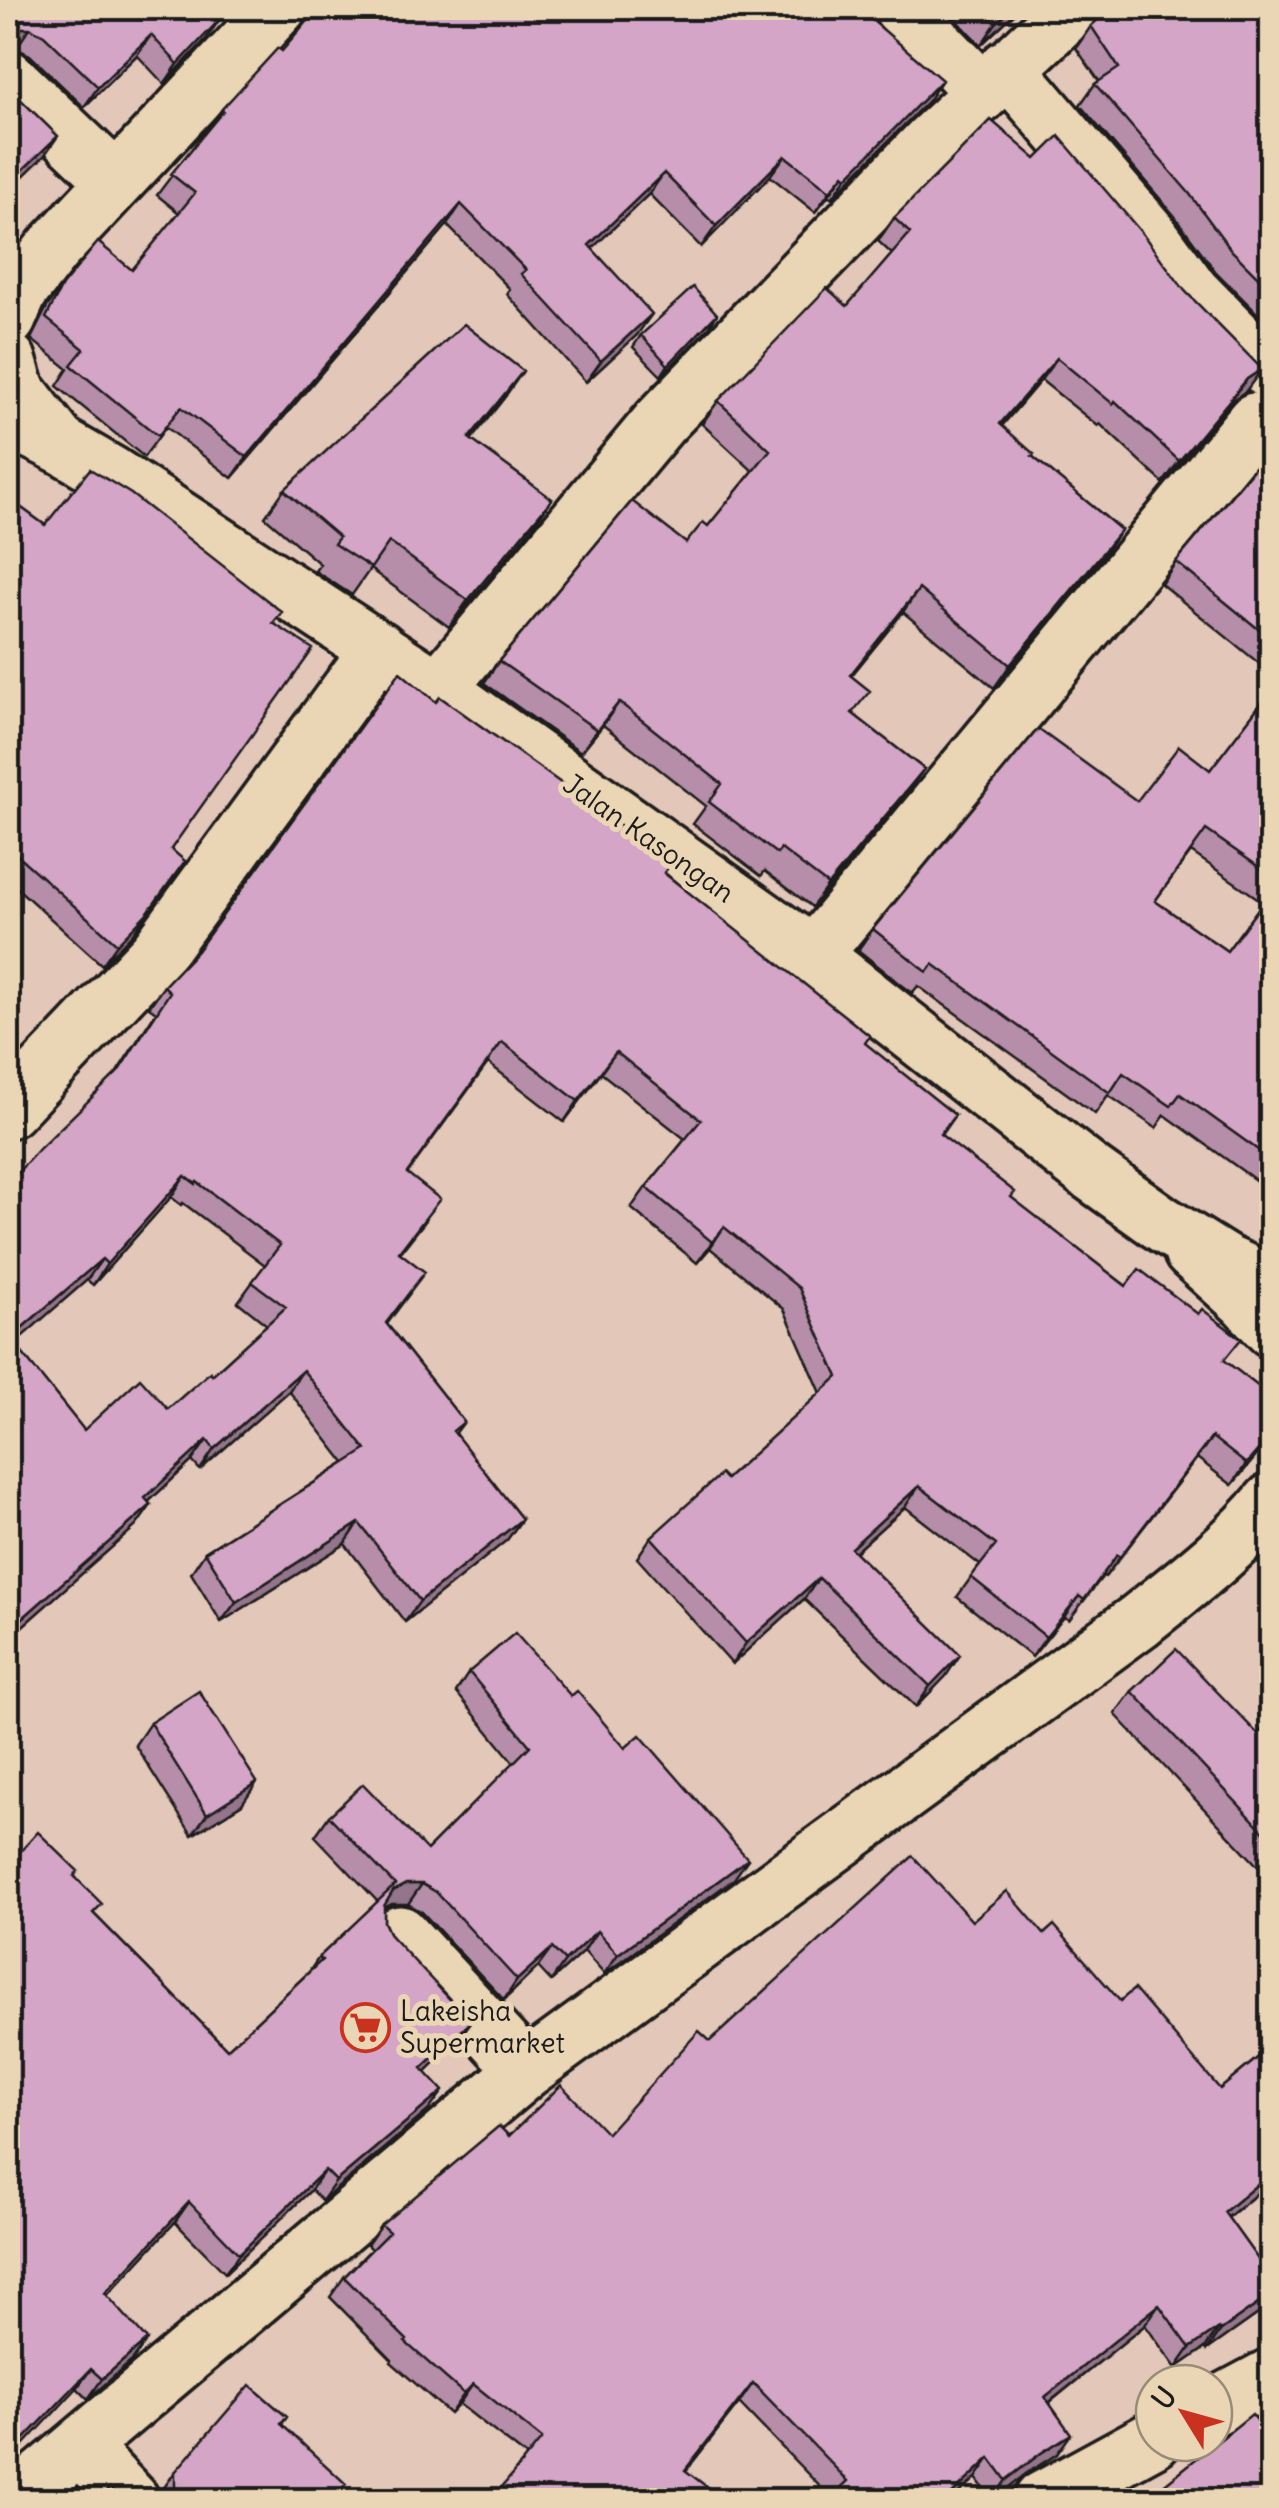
<svg xmlns="http://www.w3.org/2000/svg" width="1279" height="2508" viewBox="0 0 1279 2508" font-family="Delius,sans-serif">
<style>
.lines{fill:none;stroke-linecap:round;stroke-linejoin:round}
.minor-casing{stroke:#1c1c1c;stroke-width:62}
.major-casing{stroke:#1c1c1c;stroke-width:62}
.minor{stroke:#ead5b4;stroke-width:55}
.major{stroke:#ead5b4;stroke-width:55}
.wall{fill:#b68eaa;stroke:#1c1c1c;stroke-width:2.5;fill-rule:evenodd}
.shaded-wall{fill:#94748b;stroke:#1c1c1c;stroke-width:2.5}
.building{fill:#d4a5c6;stroke:#1c1c1c;stroke-width:2.5;fill-rule:evenodd}
.labels{text-anchor:middle;stroke-width:10;stroke-linejoin:round;paint-order:stroke}
.street-label{font-size:28px;fill:#1c1c1c;stroke:#ead5b4}
.poi-label{font-size:28px;fill:#1c1c1c;stroke:#ead5b4;text-anchor:start}
</style>
<rect width="100%" height="100%" fill="#e3c7b9"/>
<filter id="ink" filterUnits="userSpaceOnUse"><feTurbulence type="fractalNoise" baseFrequency=".01" numOctaves="2"/><feDisplacementMap in="SourceGraphic" scale="20" xChannelSelector="R" yChannelSelector="G"/><feConvolveMatrix kernelMatrix="1 2 1 2 8 2 1 2 1" color-interpolation-filters="sRGB"/></filter>
<g filter="url(#ink)">
<g class="lines">
<defs>
<path id="minor" d="M 902,8 L 982,91
M 1007,68 L 1150,235 L 1192,292 L 1272,373
M 8,78 L 116,181
M 8,319 L 20,291 L 52,250 L 278,8
M 8,360 L 17,390 L 59,444
M 438,689 L 660,422 L 931,141 L 1073,8
M 813,955 L 1255,421
M 8,1110 L 157,953 L 379,649
M 1192,1252 L 1246,1301 L 1272,1329
M 400,1934 L 526,2070
M 1214,2407 L 1272,2376
M 81,2447 L 131,2500
M 16,2500 L 526,2070 L 1139,1621 C 1185,1584 1235,1547 1272,1501
M 1042,2500 L 1154,2439"/>
<path id="major" d="M 8,419 L 59,444 L 109,473 L 438,689 L 813,955 L 1087,1170 L 1161,1223 L 1225,1263 L 1272,1284"/>
</defs>
<use href="#minor" class="minor-casing"/>
<use href="#major" class="major-casing"/>
<use href="#minor" class="minor"/>
<use href="#major" class="major"/>
</g>
<path class="wall" d="M 8,8 L 206,39 L 164,84 L 137,55 L 84,107 L 30,55 L 16,48 Z
M 945,8 L 1020,8 L 981,45 Z
M 1103,8 L 1270,8 L 1272,10 L 1272,328 L 1216,272 L 1174,215 L 1080,105 L 1095,84 L 1099,81 L 1076,48 L 1091,26 L 1103,15 Z
M 282,51 L 928,101 L 832,198 L 829,195 L 815,212 L 770,176 L 701,247 L 649,194 L 592,248 L 637,335 L 586,382 L 507,294 L 510,289 L 447,225 L 232,478 L 166,427 L 144,457 L 57,386 L 68,369 L 31,339 L 47,307 L 62,286 L 132,270 L 179,213 L 157,195 L 222,109 Z
M 894,218 L 1246,391 L 1231,401 L 1163,483 L 1100,424 L 1098,426 L 1041,380 L 1002,426 L 1032,456 L 1121,530 L 1105,553 L 994,688 L 903,612 L 851,676 L 853,714 L 924,769 L 908,791 L 812,907 L 765,871 L 761,876 L 693,824 L 706,806 L 603,725 L 581,752 L 484,683 L 499,661 L 686,543 L 708,526 L 753,471 L 702,424 L 718,401 L 847,306 L 892,254 L 878,241 Z
M 710,326 L 661,376 L 633,347 L 641,335 Z
M 504,398 L 471,440 L 552,499 L 533,526 L 449,627 L 370,569 L 352,595 L 315,571 L 320,564 L 265,517 L 284,490 Z
M 1272,447 L 1272,674 L 1161,584 L 1176,562 Z
M 8,498 L 45,525 L 274,623 L 133,933 L 102,965 L 8,880 Z
M 1272,689 L 1272,1192 L 1165,1115 L 1156,1128 L 1108,1095 L 1095,1114 L 918,986 L 912,993 L 858,950 L 873,929 L 1137,801 L 1210,770 ZM 1191,852 L 1263,902 L 1227,951 L 1155,901 Z
M 436,702 L 665,873 L 865,1044 L 955,1115 L 941,1135 L 1011,1198 L 1272,1397 L 1272,1437 L 1232,1485 L 1197,1458 L 1105,1577 L 1103,1576 L 1069,1620 L 1064,1617 L 1032,1657 L 957,1597 L 980,1565 L 905,1507 L 855,1552 L 946,1676 L 916,1707 L 804,1599 L 732,1664 L 637,1558 L 651,1537 L 726,1479 L 821,1393 L 784,1309 L 710,1248 L 697,1263 L 631,1208 L 646,1187 L 685,1139 L 601,1073 L 564,1122 L 488,1063 L 407,1174 L 426,1220 L 400,1253 L 410,1293 L 387,1324 L 464,1422 L 455,1434 L 522,1519 L 507,1540 L 405,1622 L 345,1544 L 221,1622 L 191,1573 L 205,1552 L 345,1463 L 289,1391 L 200,1470 L 192,1461 L 148,1502 L 151,1505 L 136,1526 L 8,1639 L 8,1183 L 115,1075 L 156,1012 L 149,1007 L 164,986 ZM 171,1197 L 181,1205 L 183,1203 L 265,1265 L 238,1302 L 267,1325 L 212,1375 L 168,1409 L 84,1430 L 14,1343 L 87,1280 L 93,1285 Z
M 469,1672 L 734,1879 L 604,1974 L 584,1951 L 551,1981 L 538,1967 L 504,2000 L 422,1912 L 408,1904 L 392,1904 L 384,1908 L 384,1922 L 390,1935 L 457,2041 L 426,2071 L 429,2110 L 322,2201 L 311,2190 L 225,2273 L 175,2222 L 107,2295 L 133,2360 L 88,2399 L 77,2388 L 75,1876 L 95,1915 L 227,2049 L 309,1972 L 319,1957 L 378,1902 L 315,1836 L 329,1816 L 427,1850 L 514,1763 L 456,1692 Z
M 1132,1691 L 1258,1734 L 1272,1717 L 1272,1881 L 1115,1714 Z
M 150,1723 L 242,1804 L 192,1835 L 135,1745 Z
M 972,1921 L 1044,1934 L 1220,2089 L 1272,2046 L 1272,2181 L 1228,2218 L 1272,2279 L 1272,2299 L 1265,2309 L 1207,2350 L 1205,2348 L 1176,2368 L 1145,2325 L 1049,2403 L 1057,2454 L 1027,2473 L 992,2500 L 976,2478 L 831,2498 L 739,2403 L 686,2470 L 527,2457 L 459,2404 L 450,2414 L 391,2362 L 392,2360 L 330,2297 L 344,2277 L 371,2249 L 367,2245 L 381,2225 L 509,2136 L 607,2133 L 710,2041 Z
M 287,2417 L 282,2424 L 342,2500 L 161,2500 L 161,2492 L 175,2472 Z"/>
<path class="shaded-wall" d="M 1012,8 L 1020,8 L 981,45 L 996,23 Z
M 220,19 L 206,39 L 164,84 L 178,64 Z
M 12,28 L 30,28 L 16,48 L 8,48 L 8,32 Z
M 151,35 L 137,55 L 84,107 L 98,87 Z
M 942,80 L 928,101 L 832,198 L 847,177 Z
M 58,136 L 44,156 L 8,191 L 8,184 Z
M 785,156 L 770,176 L 701,247 L 716,226 Z
M 664,173 L 649,194 L 574,266 L 589,245 Z
M 844,174 L 829,195 L 815,212 L 830,191 Z
M 461,204 L 447,225 L 232,478 L 247,457 Z
M 652,314 L 637,335 L 586,382 L 601,361 Z
M 717,314 L 710,326 L 661,376 L 668,365 Z
M 1057,358 L 1041,380 L 984,446 L 1000,424 Z
M 1262,369 L 1246,391 L 1231,401 L 1163,483 L 1179,461 L 1247,379 Z
M 523,371 L 504,398 L 450,466 L 469,438 Z
M 552,499 L 533,526 L 449,627 L 468,600 Z
M 1121,530 L 1105,553 L 994,688 L 1010,665 Z
M 919,589 L 903,612 L 834,697 L 850,675 Z
M 619,702 L 603,725 L 581,752 L 597,730 Z
M 924,769 L 908,791 L 812,907 L 828,885 Z
M 185,861 L 133,933 L 102,965 L 117,944 Z
M 616,1052 L 601,1073 L 564,1122 L 578,1101 Z
M 185,1176 L 171,1197 L 93,1285 L 107,1264 Z
M 724,1227 L 710,1248 L 697,1263 L 712,1242 Z
M 102,1259 L 87,1280 L 8,1349 L 10,1338 Z
M 303,1370 L 289,1391 L 200,1470 L 214,1449 Z
M 1272,1434 L 1272,1437 L 1232,1485 L 1246,1464 Z
M 1212,1437 L 1197,1458 L 1105,1577 L 1120,1557 Z
M 207,1440 L 192,1461 L 130,1519 L 145,1498 Z
M 919,1486 L 905,1507 L 836,1569 L 851,1548 Z
M 151,1505 L 136,1526 L 8,1639 L 8,1631 Z
M 522,1519 L 507,1540 L 405,1622 L 420,1601 Z
M 359,1523 L 345,1544 L 221,1622 L 236,1602 Z
M 819,1578 L 804,1599 L 732,1664 L 746,1643 Z
M 1079,1596 L 1064,1617 L 1032,1657 L 1046,1637 Z
M 960,1655 L 946,1676 L 916,1707 L 930,1686 Z
M 257,1782 L 242,1804 L 192,1835 L 207,1814 Z
M 748,1859 L 734,1879 L 604,1974 L 618,1954 Z
M 406,1884 L 422,1884 L 408,1904 L 392,1904 L 380,1910 L 393,1891 Z
M 597,1931 L 584,1951 L 551,1981 L 565,1961 Z
M 552,1948 L 538,1967 L 504,2000 L 517,1980 Z
M 471,2022 L 457,2041 L 409,2088 L 422,2068 Z
M 443,2091 L 429,2110 L 322,2201 L 336,2181 Z
M 325,2170 L 311,2190 L 225,2273 L 239,2254 Z
M 1272,2172 L 1272,2181 L 1210,2232 L 1224,2212 Z
M 189,2202 L 175,2222 L 91,2313 L 105,2293 Z
M 1272,2294 L 1272,2299 L 1265,2309 L 1207,2350 L 1221,2330 Z
M 1159,2305 L 1145,2325 L 1031,2417 L 1045,2397 Z
M 1219,2328 L 1205,2348 L 1176,2368 L 1190,2348 Z
M 147,2340 L 133,2360 L 88,2399 L 102,2379 Z
M 91,2369 L 77,2388 L 8,2462 L 8,2456 Z
M 753,2383 L 739,2403 L 671,2490 L 685,2470 Z
M 473,2384 L 459,2404 L 450,2414 L 464,2394 Z
M 1071,2434 L 1057,2454 L 1027,2473 L 992,2500 L 1006,2480 L 1041,2453 Z
M 990,2458 L 976,2478 L 952,2500 L 946,2500 Z"/>
<path class="building" d="M 8,8 L 209,8 L 220,19 L 178,64 L 151,35 L 98,87 L 44,35 L 30,28 L 12,28 L 8,32 Z
M 319,8 L 858,8 L 942,80 L 847,177 L 844,174 L 830,191 L 785,156 L 716,226 L 664,173 L 589,245 L 652,314 L 601,361 L 521,274 L 526,270 L 461,204 L 247,457 L 181,407 L 158,436 L 71,365 L 84,349 L 46,318 L 62,286 L 98,242 L 132,270 L 195,193 L 171,174 L 223,111 L 222,109 L 278,48 L 282,51 Z
M 981,8 L 1012,8 L 996,23 Z
M 1110,8 L 1270,8 L 1272,10 L 1272,291 L 1231,250 L 1189,193 L 1095,84 L 1119,68 L 1091,26 Z
M 8,87 L 58,136 L 8,184 Z
M 991,120 L 1036,159 L 1059,136 L 1141,232 L 1185,291 L 1262,369 L 1247,379 L 1179,461 L 1115,401 L 1113,404 L 1057,358 L 1000,424 L 1034,454 L 1032,456 L 1121,530 L 1010,665 L 919,589 L 850,675 L 870,691 L 852,713 L 924,769 L 828,885 L 781,849 L 777,854 L 709,802 L 722,784 L 619,702 L 597,730 L 499,661 L 632,501 L 686,543 L 703,522 L 708,526 L 770,450 L 718,401 L 827,288 L 847,306 L 910,233 L 894,218 Z
M 693,287 L 717,314 L 668,365 L 641,335 Z
M 464,324 L 523,371 L 469,438 L 552,499 L 468,600 L 389,542 L 371,568 L 334,544 L 339,537 L 284,490 Z
M 1272,447 L 1272,640 L 1176,562 Z
M 90,469 L 131,494 L 282,612 L 273,623 L 313,649 L 171,849 L 185,861 L 148,912 L 117,944 L 8,847 L 8,498 L 45,525 Z
M 400,672 L 436,702 L 440,697 L 672,862 L 664,873 L 870,1036 L 865,1043 L 955,1115 L 940,1134 L 1015,1192 L 1011,1197 L 1126,1286 L 1139,1269 L 1198,1314 L 1202,1309 L 1241,1339 L 1224,1360 L 1272,1397 L 1272,1434 L 1246,1464 L 1212,1437 L 1120,1557 L 1117,1555 L 1084,1600 L 1079,1596 L 1046,1637 L 971,1577 L 996,1545 L 919,1486 L 851,1548 L 960,1655 L 930,1686 L 819,1578 L 746,1643 L 651,1537 L 721,1474 L 726,1479 L 838,1377 L 799,1288 L 724,1227 L 712,1242 L 646,1187 L 701,1120 L 616,1052 L 578,1101 L 502,1042 L 407,1173 L 440,1199 L 399,1252 L 425,1272 L 386,1323 L 464,1422 L 453,1431 L 522,1519 L 420,1601 L 359,1523 L 236,1602 L 205,1552 L 366,1450 L 303,1370 L 214,1449 L 207,1440 L 145,1498 L 151,1505 L 8,1631 L 8,1183 L 40,1148 L 118,1072 L 170,992 L 164,986 L 197,951 ZM 185,1176 L 196,1184 L 197,1182 L 280,1245 L 252,1282 L 286,1307 L 212,1375 L 210,1372 L 168,1409 L 140,1378 L 84,1430 L 10,1338 L 102,1259 L 107,1264 Z
M 1272,689 L 1272,876 L 1206,830 L 1155,901 L 1227,951 L 1272,890 L 1272,1160 L 1180,1094 L 1171,1106 L 1123,1073 L 1110,1093 L 933,964 L 927,972 L 873,929 L 1038,729 L 1137,801 L 1179,746 L 1210,770 Z
M 515,1633 L 571,1696 L 577,1691 L 625,1748 L 640,1735 L 748,1859 L 618,1954 L 597,1931 L 565,1961 L 552,1948 L 517,1980 L 436,1892 L 422,1884 L 406,1884 L 393,1891 L 384,1906 L 384,1922 L 390,1935 L 471,2022 L 422,2068 L 443,2091 L 336,2181 L 325,2170 L 239,2254 L 189,2202 L 105,2293 L 147,2340 L 102,2379 L 91,2369 L 8,2456 L 8,1865 L 38,1832 L 78,1871 L 74,1876 L 102,1904 L 93,1913 L 227,2049 L 322,1960 L 319,1957 L 395,1885 L 329,1816 L 363,1784 L 427,1850 L 530,1746 L 469,1672 Z
M 1176,1649 L 1258,1734 L 1272,1717 L 1272,1840 L 1132,1691 Z
M 199,1691 L 257,1782 L 207,1814 L 150,1723 Z
M 913,1856 L 972,1921 L 1007,1891 L 1044,1934 L 1054,1925 L 1120,2001 L 1134,1989 L 1220,2089 L 1272,2046 L 1272,2172 L 1224,2212 L 1272,2279 L 1272,2294 L 1221,2330 L 1219,2328 L 1190,2348 L 1159,2305 L 1045,2397 L 1071,2434 L 1041,2453 L 1006,2480 L 990,2458 L 946,2500 L 828,2500 L 848,2481 L 753,2383 L 685,2470 L 720,2497 L 718,2500 L 491,2500 L 542,2439 L 473,2384 L 464,2394 L 405,2342 L 407,2340 L 344,2277 L 389,2232 L 381,2225 L 499,2126 L 509,2136 L 561,2085 L 607,2133 L 699,2031 L 710,2041 Z
M 250,2385 L 287,2417 L 281,2424 L 346,2484 L 336,2495 L 342,2500 L 167,2500 L 175,2488 L 175,2472 Z
M 1252,2414 L 1272,2439 L 1272,2500 L 1155,2500 L 1151,2495 Z
M 110,2488 L 122,2500 L 97,2500 Z
M 457,2495 L 463,2500 L 452,2500 Z"/>
</g>
<defs>
<symbol id="supermarket-ring" viewBox="-11 -11 22 22"><circle r="9.5" fill="#ead5b4" stroke="#c8321e" stroke-width="1.5"/><path d="M-6-5.5h2.5l.6 2H6L4.5 2H-2.5L-4.4-4H-6ZM-1.5 3.2a1.3 1.3 0 1 0 .1 0ZM3 3.2a1.3 1.3 0 1 0 .1 0Z" fill="#c8321e"/></symbol>
</defs>
<g fill-rule="evenodd">
<use href="#supermarket-ring" x="338" y="2000" width="55" height="55"/>
</g>
<g class="labels">
<g class="street-label">
<text transform="translate(649 838) rotate(35)" y="10">Jalan Kasongan</text>
</g>
<g class="poi-label">
<text x="400" y="2021">Lakeisha<tspan x="400" dy="32">Supermarket</tspan></text>
</g>
</g>
<rect width="1279" height="2508" fill="none" stroke="#ead5b4" stroke-width="40"/>
<rect x="20" y="20" width="1239" height="2468" fill="none" stroke="#1c1c1c" stroke-width="4" filter="url(#ink)"/>
<g transform="translate(1184 2413) rotate(307)"><circle r="48" fill="#ead5b4" stroke="#988b77" stroke-width="2.5"/>
<path d="M0-8L18 38L0 25L-18 38Z" fill="#c8321e"/>
<text y="-15" font-size="28" font-weight="bold" text-anchor="middle" fill="#1c1c1c">U</text>
</g>
</svg>
